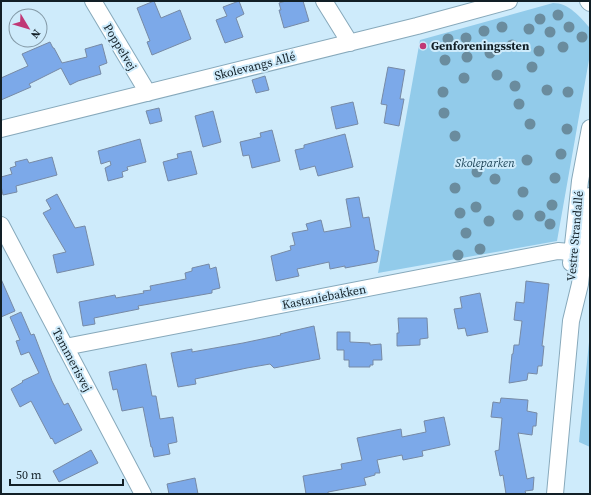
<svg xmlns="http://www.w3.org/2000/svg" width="591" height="495" viewBox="0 0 591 495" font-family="'Source Serif 4',serif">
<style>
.green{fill:#92cbea}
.building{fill:#7ca9e9;stroke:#778aa5}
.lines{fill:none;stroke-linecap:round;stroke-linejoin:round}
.minor-casing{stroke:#87a9bb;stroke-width:18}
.minor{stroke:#fff;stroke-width:16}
.tree{fill:#6a8c9e}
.poi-dot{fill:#c03876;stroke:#ceebfb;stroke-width:1.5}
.labels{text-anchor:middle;stroke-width:4;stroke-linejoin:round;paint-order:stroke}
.poi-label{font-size:12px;font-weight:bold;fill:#121f26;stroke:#ceebfb;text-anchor:start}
.street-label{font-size:12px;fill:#121f26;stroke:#ceebfb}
.park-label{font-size:12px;font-style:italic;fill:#193f52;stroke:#ceebfb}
</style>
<rect width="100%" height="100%" fill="#ceebfb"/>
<path class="green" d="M 553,3 C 569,3 580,17 590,28 L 590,54 L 557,241 L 378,273 L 420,40 Z
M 590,332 L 590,447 L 579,442 Z"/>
<path class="building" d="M 154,1 L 161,18 L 180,10 L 191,39 L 152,55 L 147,42 L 150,41 L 137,8 Z
M 239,1 L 244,14 L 236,18 L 243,37 L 225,43 L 216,20 L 227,16 L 223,7 Z
M 286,1 L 303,1 L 309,21 L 284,28 L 279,10 L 281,10 L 279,3 Z
M 50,42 L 53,48 L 54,48 L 62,63 L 87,57 L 85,49 L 102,44 L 107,63 L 99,66 L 101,74 L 78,81 L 70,85 L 61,68 L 29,84 L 31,87 L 1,100 L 1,78 L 28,66 L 22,54 Z
M 388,67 L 405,70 L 400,99 L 404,99 L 399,126 L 384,123 L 387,105 L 381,104 Z
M 265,76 L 269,90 L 256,93 L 252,80 Z
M 353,102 L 358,124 L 336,129 L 331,107 Z
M 159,108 L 162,121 L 150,124 L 146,111 Z
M 213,111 L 221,142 L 203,147 L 195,116 Z
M 272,130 L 280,161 L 252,168 L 249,155 L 243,156 L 240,142 L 261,137 L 260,133 Z
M 345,134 L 353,167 L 318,176 L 315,166 L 300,170 L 295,150 L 304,148 L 304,145 Z
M 140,139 L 146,162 L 127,167 L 128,170 L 122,172 L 123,177 L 108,181 L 105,168 L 111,165 L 110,161 L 101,164 L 98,151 Z
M 191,151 L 197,174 L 168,181 L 163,162 L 178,158 L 177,154 Z
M 52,157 L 57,175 L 16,186 L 17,192 L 3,195 L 1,186 L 1,177 L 12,174 L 10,168 L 16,166 L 15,162 L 27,159 L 29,163 Z
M 57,194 L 75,228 L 85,226 L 94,265 L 57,273 L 53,255 L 66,252 L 43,213 L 51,209 L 46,200 Z
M 359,197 L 363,218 L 369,217 L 375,250 L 379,251 L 377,262 L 345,268 L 345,266 L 330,269 L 329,262 L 297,269 L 299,276 L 276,281 L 271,256 L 291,250 L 290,246 L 295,245 L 292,233 L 308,230 L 306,224 L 321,220 L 324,232 L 351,227 L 346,199 Z
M 209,264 L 210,269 L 216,267 L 220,288 L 212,290 L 212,293 L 138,306 L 139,309 L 94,318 L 95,324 L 83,326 L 79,302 L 115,295 L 116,298 L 144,293 L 143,291 L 151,290 L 150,286 L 186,279 L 185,273 L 192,271 L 192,268 Z
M 1,279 L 15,311 L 1,317 Z
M 526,281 L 549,284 L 542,346 L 544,346 L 542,366 L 538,366 L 537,374 L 528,373 L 527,380 L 509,383 L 512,354 L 513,354 L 514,345 L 519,345 L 522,321 L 514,320 L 516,302 L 524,303 Z
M 480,293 L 488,332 L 467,336 L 465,328 L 458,329 L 454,309 L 462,308 L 460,297 Z
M 21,312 L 31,335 L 34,334 L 52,381 L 64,405 L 68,403 L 82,430 L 55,444 L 52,438 L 51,439 L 31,401 L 20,407 L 11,389 L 23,382 L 22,381 L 39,373 L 29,352 L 21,355 L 16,341 L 20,340 L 10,317 Z
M 398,318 L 427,318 L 428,338 L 420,339 L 420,345 L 397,346 L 397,333 L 399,333 Z
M 314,326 L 320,359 L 274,368 L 270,364 L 247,368 L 195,379 L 196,384 L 178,387 L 171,353 L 192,349 L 192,352 L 243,343 L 281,335 L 280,334 L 292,331 Z
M 337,332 L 350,332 L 350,342 L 370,343 L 370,345 L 381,344 L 382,360 L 373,360 L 373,365 L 370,365 L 370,367 L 349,367 L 349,360 L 344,360 L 344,350 L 337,350 Z
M 146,364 L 152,396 L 156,396 L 160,419 L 173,417 L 177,442 L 168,444 L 170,454 L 154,457 L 152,447 L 151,447 L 143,407 L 122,411 L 117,389 L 113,390 L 109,372 Z
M 501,398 L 528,400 L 527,411 L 537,413 L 536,426 L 533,426 L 532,435 L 518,433 L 527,479 L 534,477 L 533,490 L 525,491 L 526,494 L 506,494 L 503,475 L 500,476 L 495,451 L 499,450 L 502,418 L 491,417 L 493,402 L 500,403 Z
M 444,417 L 450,445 L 422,451 L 423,456 L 403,460 L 402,455 L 377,460 L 380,473 L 375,473 L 375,475 L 364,478 L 366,485 L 328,492 L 328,494 L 306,494 L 303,476 L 342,469 L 341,464 L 362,460 L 357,438 L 401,429 L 402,437 L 426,432 L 424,421 Z
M 91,450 L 98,463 L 59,482 L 53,471 Z
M 195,478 L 198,494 L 169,494 L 167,484 Z"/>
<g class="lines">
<defs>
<path id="minor" d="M 93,1 L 148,93
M 324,1 L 350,43
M 588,1 L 590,3
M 1,129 L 417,26 L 509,1
M 1,225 L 143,494
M 571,263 L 580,181 L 590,128
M 65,347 L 558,251 L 583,253
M 555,494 L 571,321 L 580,284 L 590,196"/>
</defs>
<use href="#minor" class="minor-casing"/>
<use href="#minor" class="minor"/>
</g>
<g class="tree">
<circle cx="558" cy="15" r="5.5"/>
<circle cx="540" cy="19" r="5.5"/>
<circle cx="502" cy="27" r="5.5"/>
<circle cx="569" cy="27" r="5.5"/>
<circle cx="529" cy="29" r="5.5"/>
<circle cx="484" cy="31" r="5.5"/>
<circle cx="550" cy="32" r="5.5"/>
<circle cx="582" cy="37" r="5.5"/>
<circle cx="466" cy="38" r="5.5"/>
<circle cx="448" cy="39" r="5.5"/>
<circle cx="512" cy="45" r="5.5"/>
<circle cx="563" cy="47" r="5.5"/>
<circle cx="539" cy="51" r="5.5"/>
<circle cx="490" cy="53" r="5.5"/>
<circle cx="467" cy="57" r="5.5"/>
<circle cx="445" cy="60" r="5.5"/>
<circle cx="532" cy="67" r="5.5"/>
<circle cx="497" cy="75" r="5.5"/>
<circle cx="464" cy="78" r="5.5"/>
<circle cx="515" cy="86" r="5.5"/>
<circle cx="547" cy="90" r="5.5"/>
<circle cx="443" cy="92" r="5.5"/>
<circle cx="568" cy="92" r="5.5"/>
<circle cx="519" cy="104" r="5.5"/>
<circle cx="444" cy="113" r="5.5"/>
<circle cx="530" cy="124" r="5.5"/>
<circle cx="567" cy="129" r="5.5"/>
<circle cx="455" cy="136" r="5.5"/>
<circle cx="561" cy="154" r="5.5"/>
<circle cx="527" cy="160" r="5.5"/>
<circle cx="477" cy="172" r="5.5"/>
<circle cx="555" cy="178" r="5.5"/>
<circle cx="495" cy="179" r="5.5"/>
<circle cx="455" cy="188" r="5.5"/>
<circle cx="523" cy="192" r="5.5"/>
<circle cx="552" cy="205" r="5.5"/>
<circle cx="476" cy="207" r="5.5"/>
<circle cx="460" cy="213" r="5.5"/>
<circle cx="518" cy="215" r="5.5"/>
<circle cx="540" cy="216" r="5.5"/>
<circle cx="489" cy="221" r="5.5"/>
<circle cx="550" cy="224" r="5.5"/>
<circle cx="466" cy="233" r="5.5"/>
<circle cx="480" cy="249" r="5.5"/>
<circle cx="458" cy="255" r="5.5"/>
</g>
<circle class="poi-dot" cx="423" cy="46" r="4"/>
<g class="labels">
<g class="poi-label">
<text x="431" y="50">Genforeningssten</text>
</g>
<g class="street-label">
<text transform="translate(120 47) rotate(59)" y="4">Poppelvej</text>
<text transform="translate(255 66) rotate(-14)" y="4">Skolevangs Allé</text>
<text transform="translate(575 236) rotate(-85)" y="4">Vestre Strandallé</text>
<text transform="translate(324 297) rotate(-11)" y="4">Kastaniebakken</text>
<text transform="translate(72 360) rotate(62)" y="4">Tammerisvej</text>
</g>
<g class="park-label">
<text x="485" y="167">Skoleparken</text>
</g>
</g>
<rect width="591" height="495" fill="none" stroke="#121f26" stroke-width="4"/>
<g transform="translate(28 28) rotate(128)"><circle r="19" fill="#ceebfb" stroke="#8399a6"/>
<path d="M0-3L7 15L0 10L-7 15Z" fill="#c03876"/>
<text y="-6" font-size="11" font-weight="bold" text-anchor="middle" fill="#121f26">N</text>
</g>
<path d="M10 479v6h113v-6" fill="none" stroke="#121f26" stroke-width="2"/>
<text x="16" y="479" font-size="12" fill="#121f26" stroke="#ceebfb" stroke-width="3" paint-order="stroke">50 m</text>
</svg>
